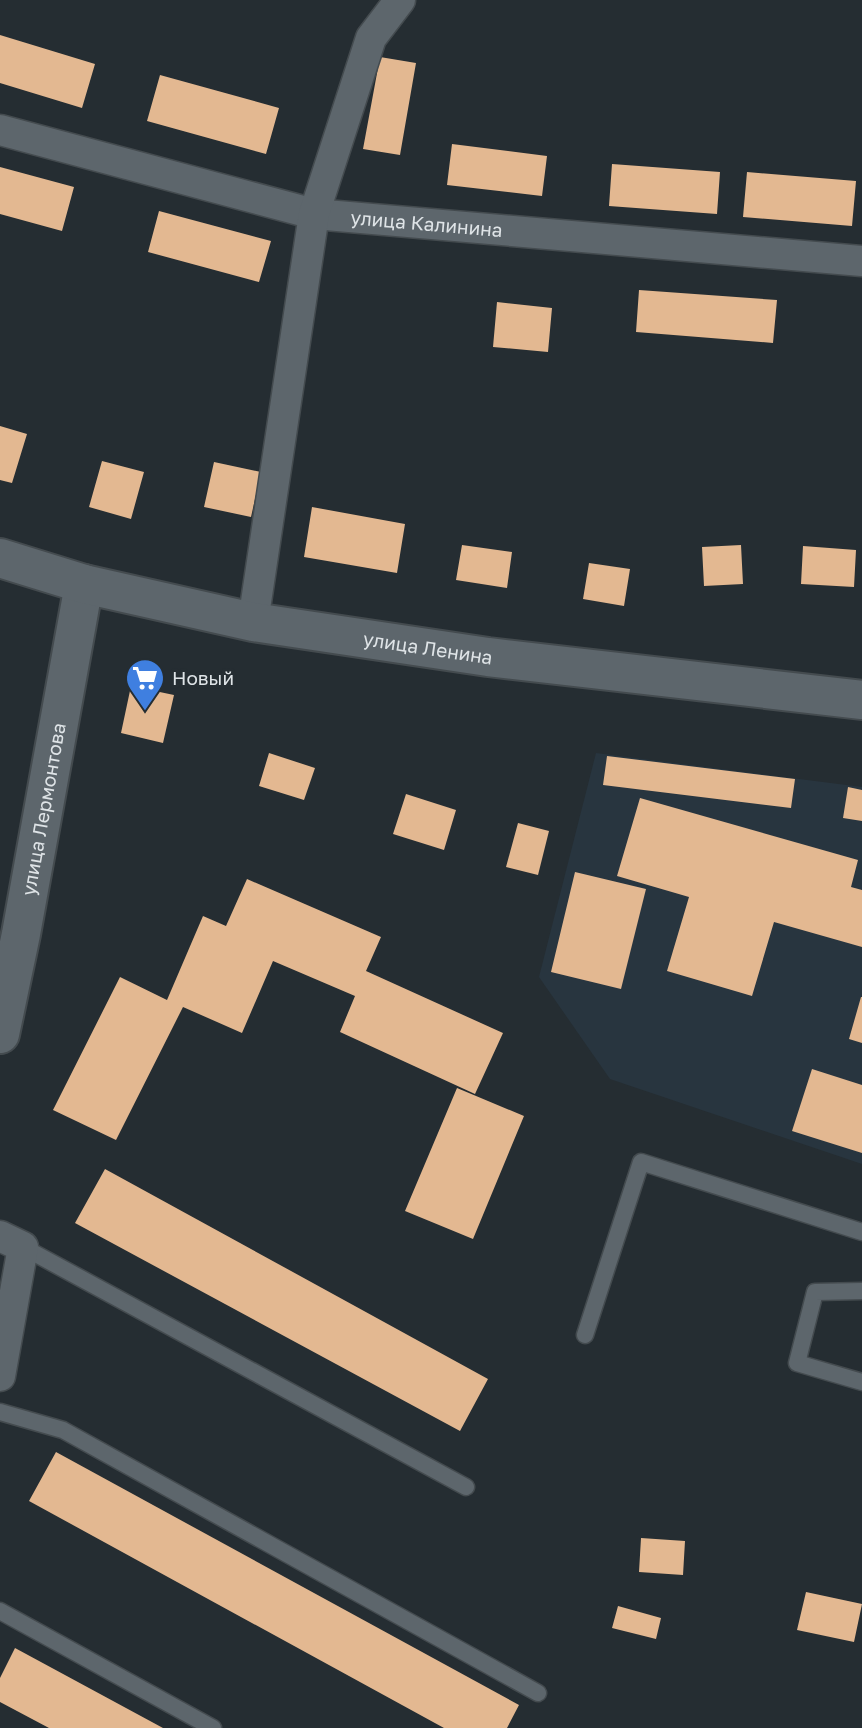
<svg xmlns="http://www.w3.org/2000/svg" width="862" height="1728" viewBox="0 0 862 1728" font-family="'Golos Text',sans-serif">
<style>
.built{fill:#28353f}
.building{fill:#e3b891}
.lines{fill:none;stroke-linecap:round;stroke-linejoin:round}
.service-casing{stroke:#444b4f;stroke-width:19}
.minor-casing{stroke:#444b4f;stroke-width:33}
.tertiary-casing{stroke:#444b4f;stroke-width:42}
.secondary-casing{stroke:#444b4f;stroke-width:42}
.service{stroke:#5d666c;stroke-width:16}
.minor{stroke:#5d666c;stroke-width:30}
.tertiary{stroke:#5d666c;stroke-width:38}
.secondary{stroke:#5d666c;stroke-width:38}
.labels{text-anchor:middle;stroke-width:7;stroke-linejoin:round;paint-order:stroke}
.street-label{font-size:19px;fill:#dfe4e7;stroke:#252d32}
.poi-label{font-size:19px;fill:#dfe4e7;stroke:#252d32;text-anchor:start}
</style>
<rect width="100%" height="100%" fill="#252d32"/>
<path class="built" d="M 596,753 L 862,787 L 862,1164 L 610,1079 L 539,977 Z"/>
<path class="building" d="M 0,35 L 95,64 L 82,108 L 0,83 Z
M 380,57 L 416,63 L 400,155 L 363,149 Z
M 160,75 L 279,108 L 266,154 L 147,121 Z
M 452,144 L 547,156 L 542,196 L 447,185 Z
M 612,164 L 720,172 L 717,214 L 609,206 Z
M 0,167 L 74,187 L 62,231 L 0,214 Z
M 747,172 L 856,181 L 852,226 L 743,217 Z
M 159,211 L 271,241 L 259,282 L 148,252 Z
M 639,290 L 777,300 L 773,343 L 636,332 Z
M 497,302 L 552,308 L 548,352 L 493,347 Z
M 0,426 L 27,434 L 12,483 L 0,480 Z
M 102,461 L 144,472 L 131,519 L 89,507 Z
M 214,462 L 261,472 L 251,517 L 204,507 Z
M 312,507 L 405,524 L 397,573 L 304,557 Z
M 462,545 L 512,552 L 507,588 L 456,580 Z
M 741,545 L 743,584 L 704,586 L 702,547 Z
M 803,546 L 856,550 L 854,587 L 801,584 Z
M 589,563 L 630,569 L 624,606 L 583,599 Z
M 131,686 L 174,695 L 163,743 L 121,733 Z
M 269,753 L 315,768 L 304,800 L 259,786 Z
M 607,756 L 795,779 L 791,808 L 603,785 Z
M 848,787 L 862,790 L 862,821 L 843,818 Z
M 406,794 L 456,810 L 444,850 L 393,834 Z
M 640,798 L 858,860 L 851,887 L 862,890 L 862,947 L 774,922 L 752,996 L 667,971 L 689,897 L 617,876 Z
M 518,823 L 549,831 L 538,875 L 506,867 Z
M 575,872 L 646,889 L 621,989 L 551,972 Z
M 247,879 L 381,937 L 366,971 L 503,1033 L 475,1094 L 340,1032 L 355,996 L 273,961 L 242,1033 L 183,1007 L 116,1140 L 53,1110 L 120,977 L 167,1000 L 203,916 L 226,926 Z
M 861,997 L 862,997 L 862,1043 L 849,1039 Z
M 812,1069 L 862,1085 L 862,1153 L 792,1131 Z
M 457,1088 L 524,1116 L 473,1239 L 405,1211 Z
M 105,1169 L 488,1379 L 460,1431 L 75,1223 Z
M 56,1452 L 519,1705 L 507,1728 L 444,1728 L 29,1501 Z
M 641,1538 L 685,1541 L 683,1575 L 639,1572 Z
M 806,1592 L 862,1604 L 854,1642 L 797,1630 Z
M 618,1606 L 661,1618 L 656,1639 L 612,1628 Z
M 15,1648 L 163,1728 L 49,1728 L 0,1702 L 0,1678 Z"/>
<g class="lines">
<defs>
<path id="service" d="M 23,1247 L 466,1487
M 862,1291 L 815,1292 L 797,1363 L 862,1382
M 585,1335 L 641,1162 L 862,1232
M 0,1412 L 63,1430 L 538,1693
M 0,1611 L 213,1728"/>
<g id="minor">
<path id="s1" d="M 0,130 L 314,214 L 862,261"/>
<path d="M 253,622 L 314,214 L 371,38 L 400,0"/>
<path d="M 0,1236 L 23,1247 L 0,1376"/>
</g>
<g id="tertiary">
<path id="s2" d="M 0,1034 L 21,934 L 84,584"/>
</g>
<g id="secondary">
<path id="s3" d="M 0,558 L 84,584 L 253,622 L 488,657 L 862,700"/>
</g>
</defs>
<use href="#service" class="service-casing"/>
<use href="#minor" class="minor-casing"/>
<use href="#tertiary" class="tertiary-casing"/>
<use href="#secondary" class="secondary-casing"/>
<use href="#service" class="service"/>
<use href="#minor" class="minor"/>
<use href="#tertiary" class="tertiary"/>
<use href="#secondary" class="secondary"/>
</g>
<defs>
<symbol id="supermarket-pin" viewBox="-11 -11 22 30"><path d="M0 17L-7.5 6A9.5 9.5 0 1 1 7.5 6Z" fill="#3f7fe0" stroke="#252d32"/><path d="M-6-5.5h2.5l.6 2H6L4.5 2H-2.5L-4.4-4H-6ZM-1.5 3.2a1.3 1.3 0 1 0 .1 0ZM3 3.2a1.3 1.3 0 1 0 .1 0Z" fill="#fff"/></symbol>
</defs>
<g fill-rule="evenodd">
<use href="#supermarket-pin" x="123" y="656" width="44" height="60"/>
</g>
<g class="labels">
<g class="street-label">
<text dy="7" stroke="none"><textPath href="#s1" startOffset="438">улица Калинина</textPath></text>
<text dy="7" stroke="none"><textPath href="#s3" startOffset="438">улица Ленина</textPath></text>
<text dy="7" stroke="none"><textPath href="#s2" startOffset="229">улица Лермонтова</textPath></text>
</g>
<g class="poi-label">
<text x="172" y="685">Новый</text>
</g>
</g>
</svg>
